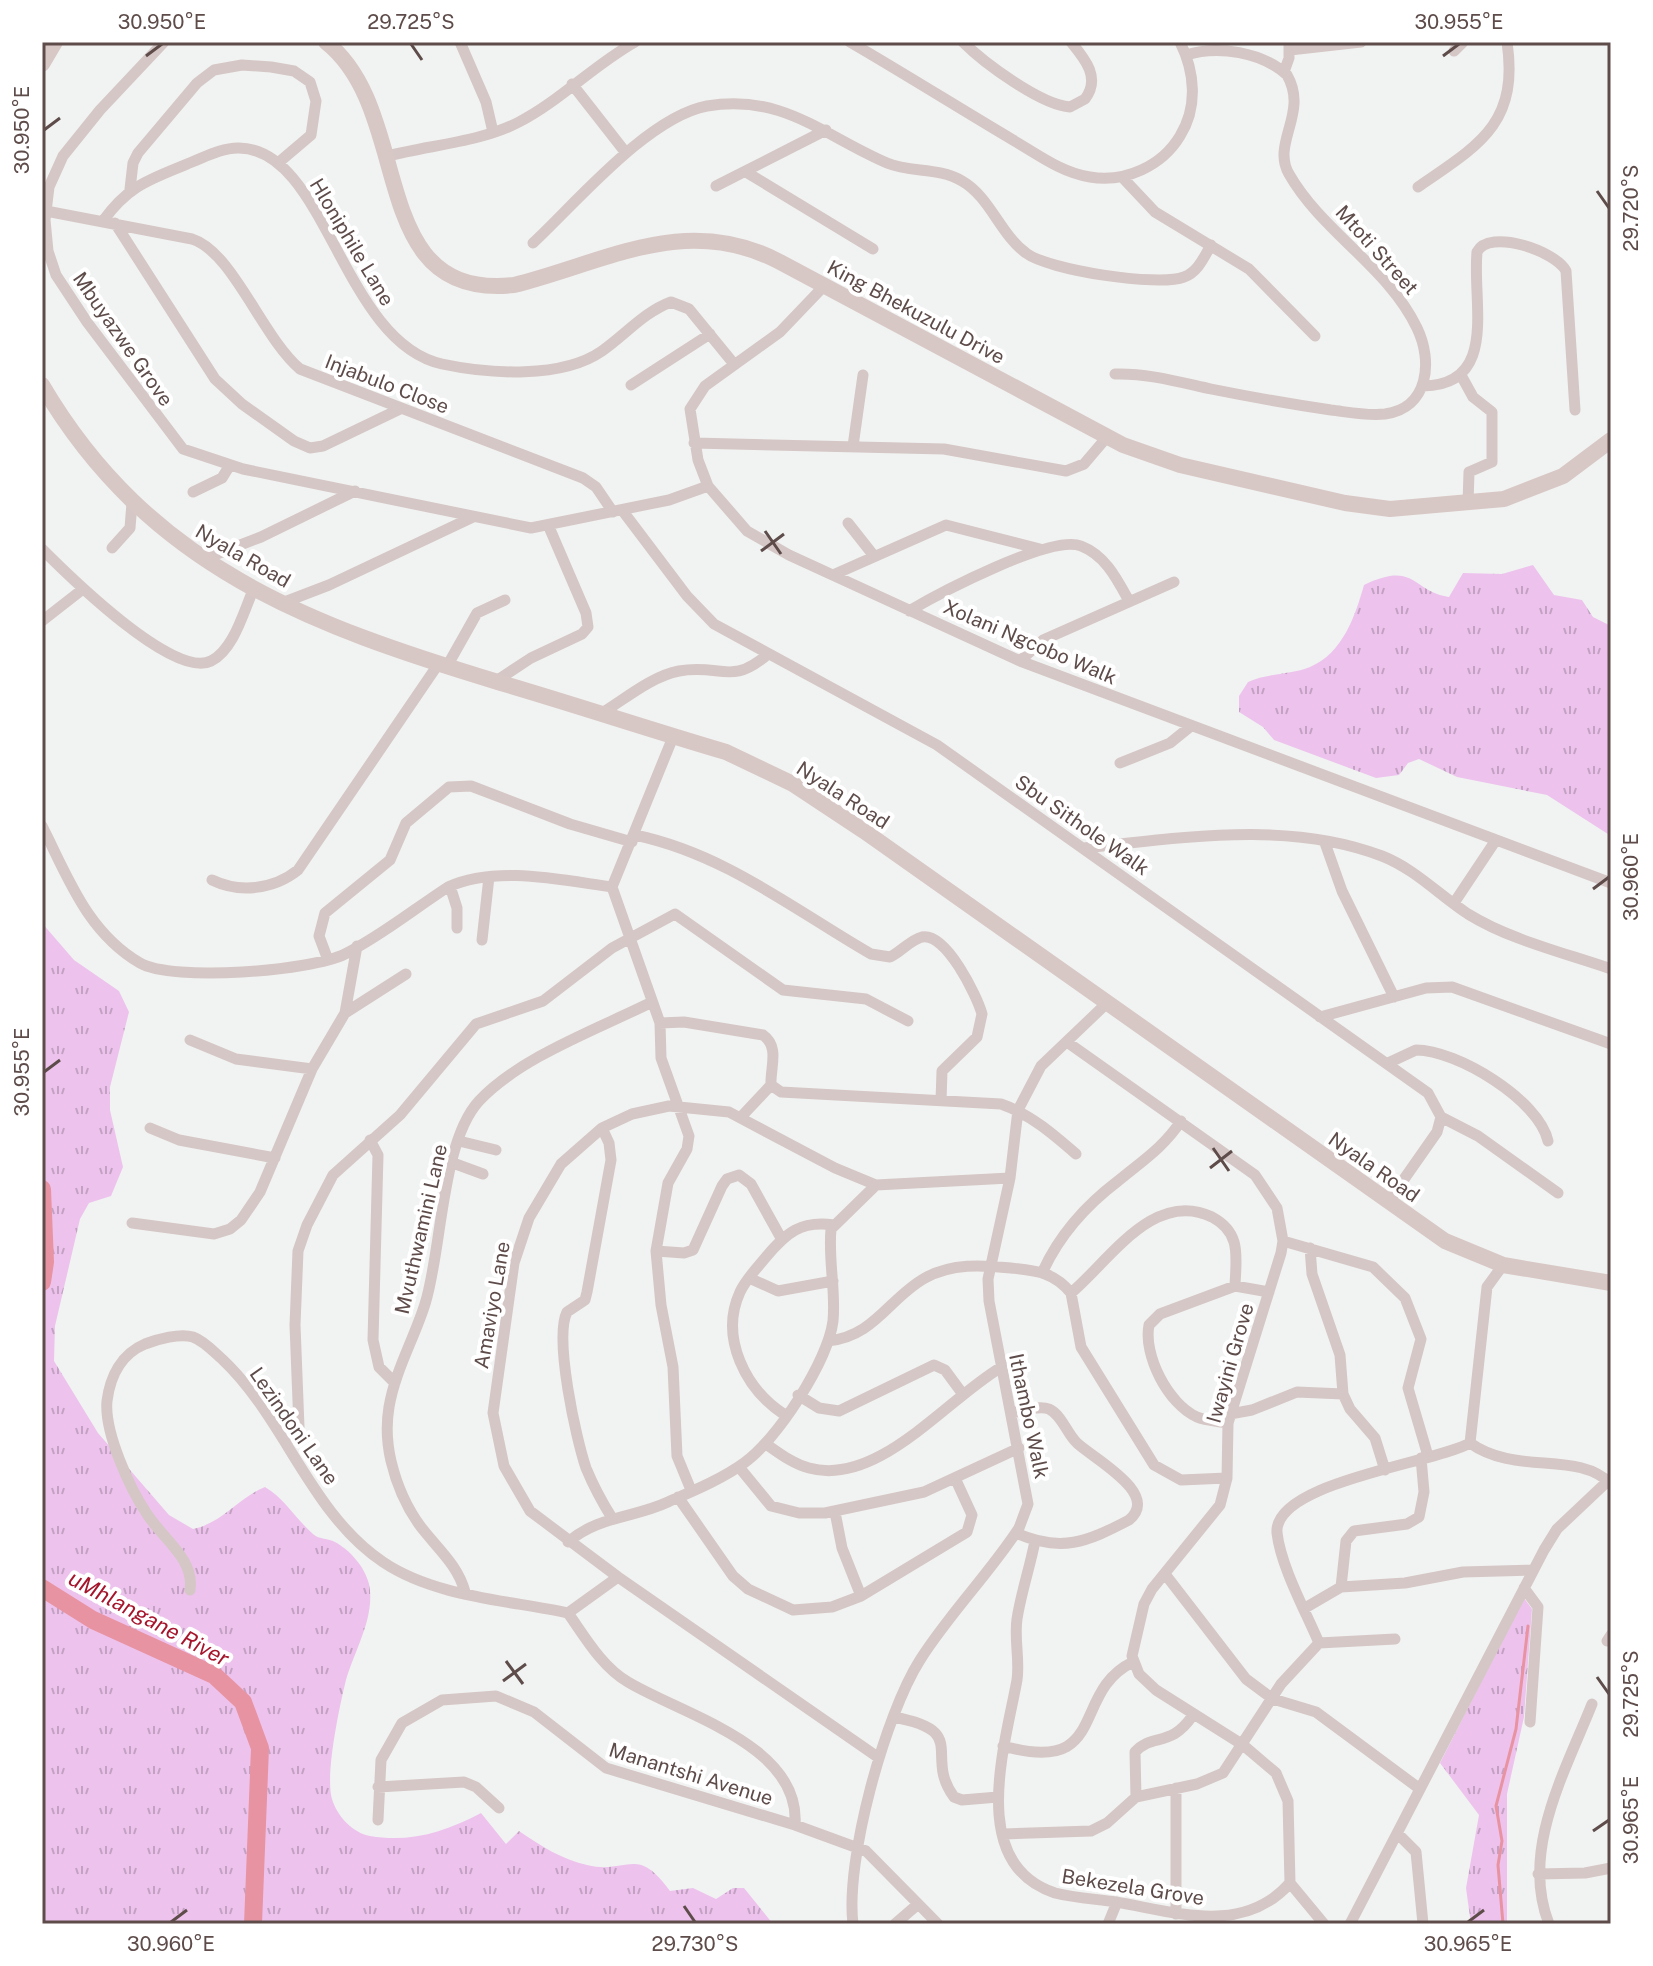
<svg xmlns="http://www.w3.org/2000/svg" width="1653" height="1966" viewBox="0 0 1653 1966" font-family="'Public Sans',sans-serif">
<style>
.grass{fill:url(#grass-tufts)}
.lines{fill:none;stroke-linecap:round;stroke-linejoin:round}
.stream{stroke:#e893a1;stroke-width:3}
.river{stroke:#e893a1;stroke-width:18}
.street{stroke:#d5c7c6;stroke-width:11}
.secondary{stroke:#d8c8c5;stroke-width:16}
.ticks{fill:none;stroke:#5e4c4a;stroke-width:3}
.labels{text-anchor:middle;stroke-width:8;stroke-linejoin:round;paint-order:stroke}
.street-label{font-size:20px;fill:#5e4c4a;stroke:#fff}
.water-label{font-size:22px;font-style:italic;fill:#a5152c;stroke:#fff}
.neatline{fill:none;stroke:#5e4c4a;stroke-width:3}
.ticks-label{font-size:20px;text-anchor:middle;fill:#5e4c4a}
</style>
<defs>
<pattern id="grass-tufts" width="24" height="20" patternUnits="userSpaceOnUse" patternTransform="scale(2)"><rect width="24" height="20" fill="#edc3ed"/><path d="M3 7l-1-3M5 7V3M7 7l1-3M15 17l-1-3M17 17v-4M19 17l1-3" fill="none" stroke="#c3a1c2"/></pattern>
</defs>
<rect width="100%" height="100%" fill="#f1f3f2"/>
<path class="grass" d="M 1533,565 L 1554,595 L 1582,600 L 1593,617 L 1611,626 L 1611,836 L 1547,795 L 1457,777 L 1419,759 L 1408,763 L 1399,775 L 1376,778 L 1274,740 L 1263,727 L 1239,712 L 1239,696 L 1248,682 C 1267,673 1290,675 1310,667 C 1343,653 1355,616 1364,585 C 1416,560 1412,592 1449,597 L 1463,573 L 1502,574 Z
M 42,923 L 74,960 L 119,991 L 129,1012 L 110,1087 L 110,1110 L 123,1167 L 111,1196 L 89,1203 L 80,1219 L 55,1326 L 54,1361 L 98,1433 L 169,1515 L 193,1529 C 223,1523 238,1498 265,1487 C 285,1499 295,1518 313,1534 C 320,1540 328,1538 335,1542 C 350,1550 365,1567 369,1584 C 376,1618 353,1652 345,1684 C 339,1709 325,1776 332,1799 C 337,1816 353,1833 370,1836 C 410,1843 445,1832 481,1813 L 506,1844 L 519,1831 C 541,1846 561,1859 587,1865 C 628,1875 636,1844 670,1891 L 693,1888 L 716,1899 L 733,1888 L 744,1888 L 773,1924 L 42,1924 Z
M 1524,1598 L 1532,1609 L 1524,1717 L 1507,1794 L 1507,1924 L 1471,1924 L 1466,1888 L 1479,1815 L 1440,1763 Z"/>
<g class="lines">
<path class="stream" d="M 1503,1924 L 1498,1865 L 1502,1841 L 1496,1806 L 1516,1729 L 1528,1626"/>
<path class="river" d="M 42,1189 L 45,1262 L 42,1282
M 42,1588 L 93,1620 L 214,1675 L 243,1702 L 260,1748 L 253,1924"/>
<path class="street" d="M 164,42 L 100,110 L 63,156 L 49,187 L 45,220 L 48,251 L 56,275 L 87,322 L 183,449 L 243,469 L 531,528 L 669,500 L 708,486
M 460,42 L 486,102 L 493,132
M 850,42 C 905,74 959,108 1013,140 C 1037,154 1062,173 1090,177 C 1125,183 1162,166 1180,136 C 1198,107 1195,72 1180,42
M 963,42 C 984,63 1041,105 1070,107 L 1085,99 C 1101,78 1085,59 1071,42
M 1290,50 L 1361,42
M 1454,51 L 1463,42
M 1284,72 L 1289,58 L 1289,42
M 572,84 L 626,153
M 388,156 C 430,145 481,142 519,122 C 561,100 594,65 635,42
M 746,172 L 873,249
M 1122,177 L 1155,212 L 1249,269 L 1315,336
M 716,186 L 826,130
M 1418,187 C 1479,145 1519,124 1507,42
M 130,189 L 133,163 L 138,153 L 197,83 L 214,70 L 242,65 L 271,67 L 294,71 L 310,82 L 316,101 L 311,135 L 278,163
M 46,211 L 192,239 C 233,252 262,337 300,369 L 583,478 L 596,487 L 613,512
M 103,221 C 129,184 152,179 192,162 C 207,156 222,148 238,148 C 326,147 342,342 442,364 C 489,374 562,379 602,351 C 625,335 644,312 671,302 L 689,309 L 734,364
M 115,223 L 215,379 L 242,404 L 294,441 L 310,448 L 323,446 L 400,409
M 533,243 C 576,203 648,117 707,106 C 782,93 824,136 887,163 C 911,173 938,167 962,181 C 990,197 1000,234 1026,253 C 1048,270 1158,287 1184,277 C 1198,272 1204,257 1211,245
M 824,286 L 780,332 L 705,386 L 690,409 L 698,460 L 708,486 L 747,531 L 789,555 L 1020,661 L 1611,883
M 1115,374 C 1147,373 1179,382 1211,389 C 1251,397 1290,404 1331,410 C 1348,412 1367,416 1385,414 C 1429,408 1433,361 1417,328 C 1388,267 1322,232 1289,174 C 1271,143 1309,113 1287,75 C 1262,52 1218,45 1186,55
M 1462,377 L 1473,397 L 1492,412 L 1492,462 L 1469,472 L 1468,504
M 631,385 L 710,334
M 1423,386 C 1499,385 1472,303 1477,252 C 1489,228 1556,251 1566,271 L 1575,410
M 694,443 L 944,449 L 1066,471 L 1084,464 L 1107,437
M 853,446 L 863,375
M 193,492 L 222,478 L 230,465
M 622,510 L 687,596 L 714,624 L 937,745 L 1428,1093 L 1441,1117 L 1437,1132 L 1388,1202
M 848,523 L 874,556
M 112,548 L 130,528 L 132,503
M 42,549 C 68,575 174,680 211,661 C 234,650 244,610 254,588
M 204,559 L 261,537 L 355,491
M 833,575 L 946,525 L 1040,549
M 282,603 L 329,585 L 473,517
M 909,611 C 938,594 1051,534 1081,546 C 1105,555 1117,579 1129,601
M 42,621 L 83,589
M 1020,661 L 1043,640 L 1174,582
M 446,668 L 477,613 L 505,600
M 496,681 L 531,658 L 582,634 L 588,627 L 586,613 L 549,527
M 602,713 C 625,699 652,676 679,671 C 721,663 730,687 768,654
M 1120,763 L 1170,743 L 1191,726
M 42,826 C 68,877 87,932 140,963 C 173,982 311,971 345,954 C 381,936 414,909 448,887 C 496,865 561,880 612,887
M 635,835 C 725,854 793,909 871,954 L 890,957 C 901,952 910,940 922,937 C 946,932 977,996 982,1014 L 977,1037 L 942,1071 L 941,1101
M 1325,843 L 1342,891 L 1394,997
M 1084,848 C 1181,838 1288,820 1382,856 C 1415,869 1439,895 1468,914 C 1510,940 1565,953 1611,969
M 212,880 C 239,893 273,890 298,870 L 437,666
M 450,886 L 457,908 L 457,928
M 612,887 L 660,1023 L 661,1058 L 689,1136 L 687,1149 L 668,1183 L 656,1251 L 661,1305 L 673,1367 L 677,1456 L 691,1490
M 612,887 L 673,737
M 1454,903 L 1496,840
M 482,940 L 489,877
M 328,960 L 319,936 L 325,913 L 390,860 L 406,823 L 449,787 L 471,786 L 570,824 L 632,842
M 345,1013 L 406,974
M 1320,1017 L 1426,988 L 1452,987 L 1611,1044
M 660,1023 L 684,1022 L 763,1035 C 780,1047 770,1068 771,1085 L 781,1092 L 1001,1104 C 1030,1114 1053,1134 1076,1154
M 190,1040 L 236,1059 L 312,1069
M 1067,1042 L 1255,1175 L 1277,1208 L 1283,1241 L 1281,1253 L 1228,1423 L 1227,1478 L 1220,1505 L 1152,1589 L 1144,1604 L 1132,1656 L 1139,1674 L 1156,1690 L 1243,1745 L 1276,1773 L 1288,1801 L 1290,1883 L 1324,1924
M 1388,1063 L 1416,1050 C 1457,1050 1539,1100 1548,1141
M 741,1117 L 771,1085
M 1441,1117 L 1478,1136 L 1558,1193
M 150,1128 L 179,1140 L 275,1158
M 602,1128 L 609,1143 L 611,1160 L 587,1292 L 585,1300 L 567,1312 C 554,1338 576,1439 586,1468 C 593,1485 602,1502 612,1518
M 370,1140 L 378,1155 L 373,1340 L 379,1367 L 395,1383
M 459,1141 L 496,1150
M 453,1163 L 483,1174
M 132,1223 L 214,1234 L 230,1229 L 241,1220 L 260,1192 L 312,1069 L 345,1013 L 357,946
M 1283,1241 L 1373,1267 L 1405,1298 L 1421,1339 L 1408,1388 L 1428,1456
M 1310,1248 L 1312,1274 L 1340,1355 L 1343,1394 L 1350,1409 L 1375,1438 L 1385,1470
M 656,1251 L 684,1253 L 693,1250 L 722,1186 L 727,1179 L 739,1175 L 751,1184 L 781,1238
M 1043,1271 C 1060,1234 1085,1206 1118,1181 C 1142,1161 1163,1148 1181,1121
M 749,1278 L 778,1291 L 833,1281
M 1071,1293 C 1110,1260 1154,1189 1212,1217 C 1242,1233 1236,1257 1235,1286
M 828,1341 C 874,1337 889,1298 925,1278 C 952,1263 982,1265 1011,1268 C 1037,1271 1054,1272 1071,1293 L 1081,1347 L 1154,1465 L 1181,1480 L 1227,1478
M 798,1395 L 819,1408 L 839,1411 L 934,1365 L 945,1370 L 962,1393
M 1012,1413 C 1022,1411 1039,1405 1049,1409 C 1062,1415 1067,1434 1077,1443 C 1094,1459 1161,1494 1129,1520 C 1087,1542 1061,1553 1016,1533
M 1230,1414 L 1252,1410 L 1297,1392 L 1343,1394
M 785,1415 C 746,1390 719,1338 740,1292 C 746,1279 757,1268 766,1257 C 786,1233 801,1220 834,1225
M 1228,1423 C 1218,1421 1206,1421 1197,1417 C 1168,1404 1143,1355 1149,1325 L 1160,1314 L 1235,1286 L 1269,1292
M 287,1442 L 299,1427 L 295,1325 L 298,1251 L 307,1225 L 333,1175 L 400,1115 L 476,1024 L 543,1001 L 612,948 L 675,914 L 783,990 L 866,999 L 908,1021
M 1470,1443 L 1487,1287 L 1503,1265
M 1470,1443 C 1516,1476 1578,1450 1611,1484
M 766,1444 C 779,1453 793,1464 809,1468 C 877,1487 945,1401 1000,1368
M 739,1467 L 771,1506 L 799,1513 L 825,1513 L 924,1492 L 1019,1448
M 678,1497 L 733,1576 L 748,1589 L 793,1610 L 832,1607 L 861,1596 L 967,1532 L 972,1515 L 955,1478
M 835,1512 L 842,1548 L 861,1596
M 1035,1541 C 1030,1567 1021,1593 1017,1619 C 1014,1639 1020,1660 1017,1680 C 1005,1746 967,1864 1055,1893 C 1075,1898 1096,1899 1116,1902 C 1176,1912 1243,1936 1290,1883
M 568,1542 C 598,1516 634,1518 668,1502 C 693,1491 722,1479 744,1463 C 777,1440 828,1361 833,1321 C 836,1290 828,1260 831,1229 L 876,1185
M 1165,1574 L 1246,1679 L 1273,1699 L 1316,1712 L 1420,1789
M 1341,1587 L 1346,1541 L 1354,1531 L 1407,1524 L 1419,1517 L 1424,1492 L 1421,1458
M 1524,1588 L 1538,1607 L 1530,1722
M 190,1590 C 195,1559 162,1538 147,1514 C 130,1489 104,1432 107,1401 C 110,1377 121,1354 145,1344 C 158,1339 180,1333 193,1337 C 204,1341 213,1351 222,1359 C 285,1418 310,1513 383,1562 C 435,1597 507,1600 568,1613 L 618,1577
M 465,1592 C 458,1565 437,1548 421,1527 C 406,1507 397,1486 391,1461 C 387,1444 386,1425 389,1407 C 395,1371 414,1339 425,1304 C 442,1251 441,1142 479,1101 C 520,1057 598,1029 652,1002
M 1305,1608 L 1341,1587 L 1405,1583 L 1463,1572 L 1533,1570
M 568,1613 C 585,1637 602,1667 628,1682 C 683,1715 801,1745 795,1825
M 1607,1641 L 1611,1635
M 1319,1643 C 1306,1612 1281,1567 1277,1533 C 1273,1482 1435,1463 1470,1443
M 1319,1643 L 1395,1639
M 893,1717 C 971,1731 923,1755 954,1797 L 962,1800 L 998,1797
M 1003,1746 C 1110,1776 1070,1692 1133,1662
M 879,1758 L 618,1577 L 530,1511 L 504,1466 L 493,1413 L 514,1263 L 529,1218 L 561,1164 L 602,1128 L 632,1114 L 669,1106 L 729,1112 L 835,1168 L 876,1185 L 1010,1178
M 378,1787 L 464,1782 L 476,1787 L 499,1808
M 1136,1797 L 1135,1752 C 1153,1732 1170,1749 1193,1715
M 378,1820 L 381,1760 L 402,1723 L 442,1700 L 496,1696 L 534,1712 L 606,1768 L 795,1825 L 866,1851 L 938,1924
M 1004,1834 L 1091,1831 L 1107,1823 L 1136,1797 L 1197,1784 L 1223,1773 L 1281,1684 L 1319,1643
M 1398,1834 L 1416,1852 L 1423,1924
M 1538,1874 L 1585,1873 L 1611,1868
M 1176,1914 L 1176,1788
M 853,1924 C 845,1860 885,1715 920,1660 C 949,1614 989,1574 1019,1528 L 1028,1504 L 989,1301 L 988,1279 L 1010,1178 L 1018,1110 L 1041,1066 L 1107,1003
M 895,1924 L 917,1905
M 1108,1924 L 1117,1902
M 1350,1924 L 1544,1550 L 1557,1529 L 1611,1478
M 1549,1924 C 1520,1851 1565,1772 1592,1704"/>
<path class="secondary" d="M 326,42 C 416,113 364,301 514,285 C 606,262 685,213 778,261 L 1123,445 L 1180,465 L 1345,503 L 1390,509 L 1504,499 L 1563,476 L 1611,440
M 42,64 L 55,42
M 42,385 C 149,567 309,625 501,683 C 576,705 651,730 726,752 L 793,784 L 864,831 L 1445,1241 L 1503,1265 L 1611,1283"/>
</g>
<path class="ticks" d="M 411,44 L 422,60M 146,56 L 162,44M 1443,56 L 1459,44M 44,130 L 60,118M 1597,191 L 1609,208M 765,531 L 781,554M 761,551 L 784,534M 1593,889 L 1609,877M 44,1072 L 60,1060M 1213,1148 L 1229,1171M 1210,1168 L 1232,1151M 506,1661 L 523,1684M 1597,1677 L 1609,1694M 503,1681 L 526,1664M 1593,1831 L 1609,1820M 684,1906 L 695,1922M 171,1922 L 187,1910M 1468,1922 L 1484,1910"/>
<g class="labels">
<g class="street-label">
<text transform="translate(352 242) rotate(59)" y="7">Hloniphile Lane</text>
<text transform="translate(1377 250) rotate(48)" y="7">Mtoti Street</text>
<text transform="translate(916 312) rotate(28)" y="7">King Bhekuzulu Drive</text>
<text transform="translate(123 339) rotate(55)" y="7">Mbuyazwe Grove</text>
<text transform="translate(387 384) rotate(21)" y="7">Injabulo Close</text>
<text transform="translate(243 556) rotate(30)" y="7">Nyala Road</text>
<text transform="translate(1030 642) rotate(23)" y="7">Xolani Ngcobo Walk</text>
<text transform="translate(843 795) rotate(33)" y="7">Nyala Road</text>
<text transform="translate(1082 825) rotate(35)" y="7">Sbu Sithole Walk</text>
<text transform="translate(1374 1167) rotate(35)" y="7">Nyala Road</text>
<text transform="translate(421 1229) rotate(-77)" y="7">Mvuthwamini Lane</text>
<text transform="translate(492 1305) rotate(-80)" y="7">Amaviyo Lane</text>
<text transform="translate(1230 1363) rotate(-74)" y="7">Iwayini Grove</text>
<text transform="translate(1029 1416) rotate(78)" y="7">Ithambo Walk</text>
<text transform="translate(294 1426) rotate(55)" y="7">Lezindoni Lane</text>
<text transform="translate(691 1774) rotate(17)" y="7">Manantshi Avenue</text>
<text transform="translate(1133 1887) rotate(9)" y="7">Bekezela Grove</text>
</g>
<g class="water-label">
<text transform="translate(149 1618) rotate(28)" y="8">uMhlangane River</text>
</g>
</g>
<rect width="1653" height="1966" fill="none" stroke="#ffffff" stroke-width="88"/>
<rect x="44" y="44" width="1565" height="1878" class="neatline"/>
<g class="ticks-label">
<text x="162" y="29">30.950°E</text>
<text x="411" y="29">29.725°S</text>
<text x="1459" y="29">30.955°E</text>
<text transform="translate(22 130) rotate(-90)" y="7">30.950°E</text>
<text transform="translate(1631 208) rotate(-90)" y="7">29.720°S</text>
<text transform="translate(1631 877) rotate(-90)" y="7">30.960°E</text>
<text transform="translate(22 1072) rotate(-90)" y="7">30.955°E</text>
<text transform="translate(1631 1694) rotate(-90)" y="7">29.725°S</text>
<text transform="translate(1631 1820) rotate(-90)" y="7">30.965°E</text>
<text x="171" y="1951">30.960°E</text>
<text x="695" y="1951">29.730°S</text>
<text x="1468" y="1951">30.965°E</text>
</g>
</svg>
